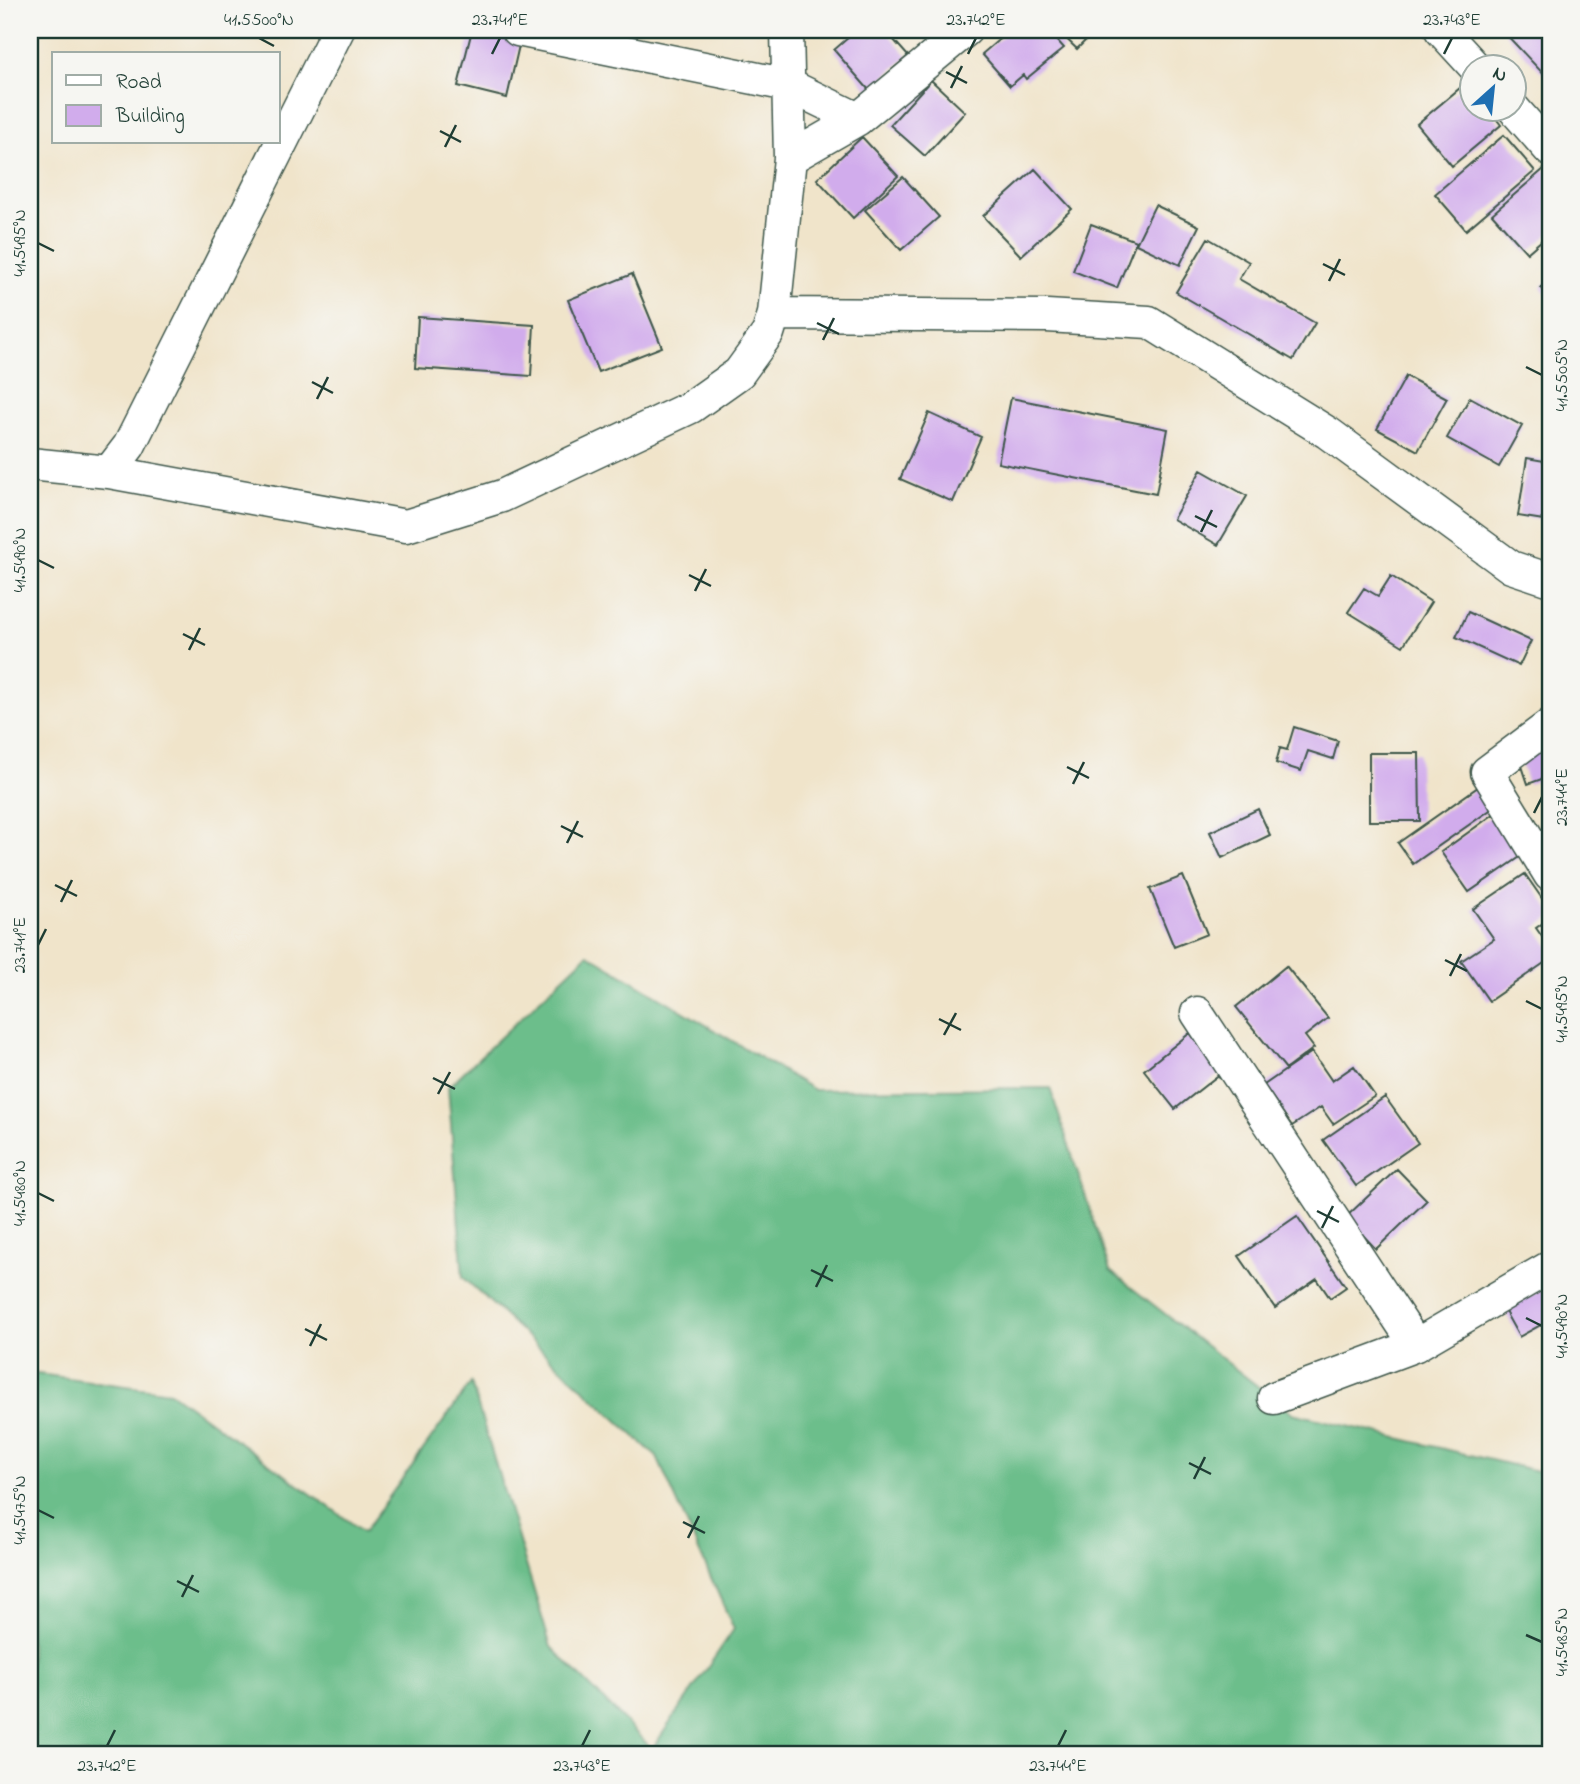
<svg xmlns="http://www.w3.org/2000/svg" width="1580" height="1784" viewBox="0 0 1580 1784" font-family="'Indie Flower',sans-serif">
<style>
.forest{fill:#6cbe8b;stroke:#467e60;stroke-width:2}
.building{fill:#d1acec}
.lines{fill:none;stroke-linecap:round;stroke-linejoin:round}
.street-casing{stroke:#3e564a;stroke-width:35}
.street{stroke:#fff;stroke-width:32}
.ticks{fill:none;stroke:#1f3d34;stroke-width:2.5}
.neatline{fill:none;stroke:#1f3d34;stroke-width:2.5}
.ticks-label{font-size:18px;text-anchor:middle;fill:#1f3d34}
</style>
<rect width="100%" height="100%" fill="#f6f6f2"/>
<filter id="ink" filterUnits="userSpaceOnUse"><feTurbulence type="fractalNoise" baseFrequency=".0143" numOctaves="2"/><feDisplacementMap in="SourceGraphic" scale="14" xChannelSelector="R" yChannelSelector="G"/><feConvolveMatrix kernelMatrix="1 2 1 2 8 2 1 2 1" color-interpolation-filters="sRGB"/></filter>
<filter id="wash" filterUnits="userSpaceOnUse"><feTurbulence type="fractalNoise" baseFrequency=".00686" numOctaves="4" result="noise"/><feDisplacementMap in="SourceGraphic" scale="28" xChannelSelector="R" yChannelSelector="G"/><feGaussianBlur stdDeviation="1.57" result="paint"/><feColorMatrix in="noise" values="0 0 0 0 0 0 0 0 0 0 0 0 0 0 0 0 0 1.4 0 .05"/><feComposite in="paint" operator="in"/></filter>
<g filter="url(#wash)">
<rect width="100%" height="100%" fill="#f0e4ca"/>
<path class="forest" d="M 588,954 L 814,1090 L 1050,1088 L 1110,1271 L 1292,1413 L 1550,1474 L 1550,1754 L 30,1754 L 30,1373 L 170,1392 L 364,1532 L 471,1383 L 551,1647 L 652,1749 L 734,1629 L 657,1457 L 463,1277 L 448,1087 Z"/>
<g id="blocks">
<path class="building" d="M 472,30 L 520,41 L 507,98 L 458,86 Z
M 857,30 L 885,30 L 908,56 L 869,90 L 834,50 Z
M 1010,30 L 1048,30 L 1064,48 L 1026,79 L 1023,75 L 1010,86 L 982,54 Z
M 1057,30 L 1096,30 L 1077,49 Z
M 1502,30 L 1550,30 L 1550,81 Z
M 931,80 L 965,112 L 925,156 L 890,125 Z
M 1466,83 L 1472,90 L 1472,108 L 1488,108 L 1501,125 L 1452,166 L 1417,124 Z
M 1504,135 L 1535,171 L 1466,230 L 1435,194 Z
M 862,137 L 898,176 L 853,218 L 817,179 Z
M 1035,169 L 1072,209 L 1021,256 L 983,216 Z
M 1544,169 L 1550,176 L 1550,233 L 1527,253 L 1492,214 Z
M 903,177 L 939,217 L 901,250 L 865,210 Z
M 1155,205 L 1199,226 L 1180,265 L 1136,244 Z
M 1091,224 L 1136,241 L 1117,288 L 1073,271 Z
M 1208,238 L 1249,262 L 1239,279 L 1315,323 L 1293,360 L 1176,292 Z
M 632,274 L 662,347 L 598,372 L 568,300 Z
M 1550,279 L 1550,298 L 1541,287 Z
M 418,317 L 534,325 L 531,376 L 415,368 Z
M 1406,376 L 1447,398 L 1418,451 L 1377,429 Z
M 1470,397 L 1522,426 L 1499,467 L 1447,438 Z
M 1011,398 L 1168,429 L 1156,494 L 998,463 Z
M 929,413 L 981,437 L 953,502 L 900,479 Z
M 1527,458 L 1550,462 L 1550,521 L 1518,516 Z
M 1201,470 L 1247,496 L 1218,545 L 1173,519 Z
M 1391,576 L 1431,602 L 1403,646 L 1348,612 L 1364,588 L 1378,596 Z
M 1468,612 L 1531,641 L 1519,666 L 1456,637 Z
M 1294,727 L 1338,741 L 1333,759 L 1308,751 L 1301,771 L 1276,763 L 1280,748 L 1287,750 Z
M 1550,748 L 1550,776 L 1528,784 L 1520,760 Z
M 1369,753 L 1419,753 L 1420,821 L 1369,821 Z
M 1478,787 L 1493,808 L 1413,864 L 1398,843 Z
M 1258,809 L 1270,835 L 1222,858 L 1210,832 Z
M 1494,814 L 1523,855 L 1469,892 L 1441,852 Z
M 1525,874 L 1550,910 L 1550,918 L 1536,928 L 1550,948 L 1550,959 L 1489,1001 L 1461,961 L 1494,939 L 1473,909 Z
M 1183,876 L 1207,934 L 1174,947 L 1150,889 Z
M 1286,966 L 1328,1018 L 1305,1036 L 1314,1048 L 1286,1069 L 1236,1007 Z
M 1190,1033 L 1221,1073 L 1175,1109 L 1144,1070 Z
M 1312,1052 L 1332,1081 L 1354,1066 L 1375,1096 L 1333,1124 L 1321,1107 L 1292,1126 L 1264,1085 Z
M 1385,1097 L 1418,1143 L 1356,1186 L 1323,1140 Z
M 1397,1169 L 1427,1200 L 1376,1249 L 1346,1217 Z
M 1297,1216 L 1346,1287 L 1330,1298 L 1317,1279 L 1275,1308 L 1239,1256 Z
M 1550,1285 L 1550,1320 L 1519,1337 L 1504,1310 Z"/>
</g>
</g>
<g filter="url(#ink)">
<use href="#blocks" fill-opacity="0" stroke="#3e564a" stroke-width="2"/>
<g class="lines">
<defs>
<path id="street" d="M 518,30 L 788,85 L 858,119
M 1441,30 L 1474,66
M 1513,108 L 1550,150
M 790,158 L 858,119 L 966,30
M 774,314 L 790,158 L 787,30
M 30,464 L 109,472 L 406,526 L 502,496 L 691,407 L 739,373 L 768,333 L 774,314 L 1047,316 L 1149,322 L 1328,433 L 1511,567 L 1550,580
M 109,472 L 129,446 L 338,30
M 1550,725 L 1487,772 L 1550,875
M 1197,1013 L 1416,1345
M 1274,1398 L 1416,1345 L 1550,1267"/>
</defs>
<use href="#street" class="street-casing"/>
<use href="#street" class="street"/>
</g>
</g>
<path class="ticks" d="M 259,38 L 274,46M 492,54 L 500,38M 968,54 L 976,38M 1444,54 L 1452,38M 946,72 L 967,83M 951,88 L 962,66M 440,131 L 461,142M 445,147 L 456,125M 38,243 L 54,251M 1323,264 L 1345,275M 1329,281 L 1340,259M 817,323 L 839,334M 823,340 L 834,318M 1526,367 L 1542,375M 312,382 L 333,393M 317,399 L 328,377M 1195,516 L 1217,527M 1201,532 L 1212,510M 38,560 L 54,568M 689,575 L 711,586M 695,591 L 706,569M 183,634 L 205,645M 189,650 L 200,628M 1067,767 L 1089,778M 1073,784 L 1084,762M 1534,813 L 1542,797M 561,826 L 583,837M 567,843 L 578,821M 55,885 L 77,896M 61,902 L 72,880M 38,945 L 46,929M 1445,960 L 1467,971M 1450,976 L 1461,954M 1526,1001 L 1542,1009M 939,1019 L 961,1030M 944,1035 L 956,1013M 433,1078 L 455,1089M 438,1094 L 450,1072M 38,1193 L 54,1201M 1317,1211 L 1339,1222M 1322,1228 L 1333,1206M 811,1270 L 833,1281M 816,1287 L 827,1265M 1526,1318 L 1542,1326M 305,1329 L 327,1340M 310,1346 L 321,1324M 1189,1463 L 1211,1474M 1194,1479 L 1205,1457M 38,1510 L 54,1518M 683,1522 L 705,1533M 688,1538 L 699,1516M 177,1581 L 199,1592M 182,1597 L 193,1575M 1526,1635 L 1542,1642M 107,1746 L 115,1730M 582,1746 L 590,1730M 1058,1746 L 1066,1730"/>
<rect width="1580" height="1784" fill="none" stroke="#f6f6f2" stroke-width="77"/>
<rect x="52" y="52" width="228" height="91" fill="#f6f6f2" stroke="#a0aca6" stroke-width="2"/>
<rect x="66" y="75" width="35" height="10" fill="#ffffff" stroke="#a0aca6" stroke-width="2"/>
<text x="116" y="88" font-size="21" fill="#1f3d34">Road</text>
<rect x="66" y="105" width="35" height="21" fill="#d1acec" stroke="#a0aca6" stroke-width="2"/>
<text x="116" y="122" font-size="21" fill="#1f3d34">Building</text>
<g transform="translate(1493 88) rotate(27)"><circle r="33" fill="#f6f6f2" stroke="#a0aca6" stroke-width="2"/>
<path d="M0-5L12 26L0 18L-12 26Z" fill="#1f6fb2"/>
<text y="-10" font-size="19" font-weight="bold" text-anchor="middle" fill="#1f3d34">N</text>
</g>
<rect x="38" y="38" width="1504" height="1708" class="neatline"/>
<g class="ticks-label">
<text x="259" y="25">41.5500°N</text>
<text x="500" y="25">23.741°E</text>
<text x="976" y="25">23.742°E</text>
<text x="1452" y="25">23.743°E</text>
<text transform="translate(19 243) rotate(-90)" y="6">41.5495°N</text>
<text transform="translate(1561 375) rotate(-90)" y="6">41.5505°N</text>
<text transform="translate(19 560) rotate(-90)" y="6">41.5490°N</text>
<text transform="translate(1561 797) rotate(-90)" y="6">23.744°E</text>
<text transform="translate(19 945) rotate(-90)" y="6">23.741°E</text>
<text transform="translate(1561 1009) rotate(-90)" y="6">41.5495°N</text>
<text transform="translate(19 1193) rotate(-90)" y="6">41.5480°N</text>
<text transform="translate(1561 1326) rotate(-90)" y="6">41.5490°N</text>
<text transform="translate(19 1510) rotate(-90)" y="6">41.5475°N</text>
<text transform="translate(1561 1642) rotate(-90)" y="6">41.5485°N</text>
<text x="107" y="1771">23.742°E</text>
<text x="582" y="1771">23.743°E</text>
<text x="1058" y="1771">23.744°E</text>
</g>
</svg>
